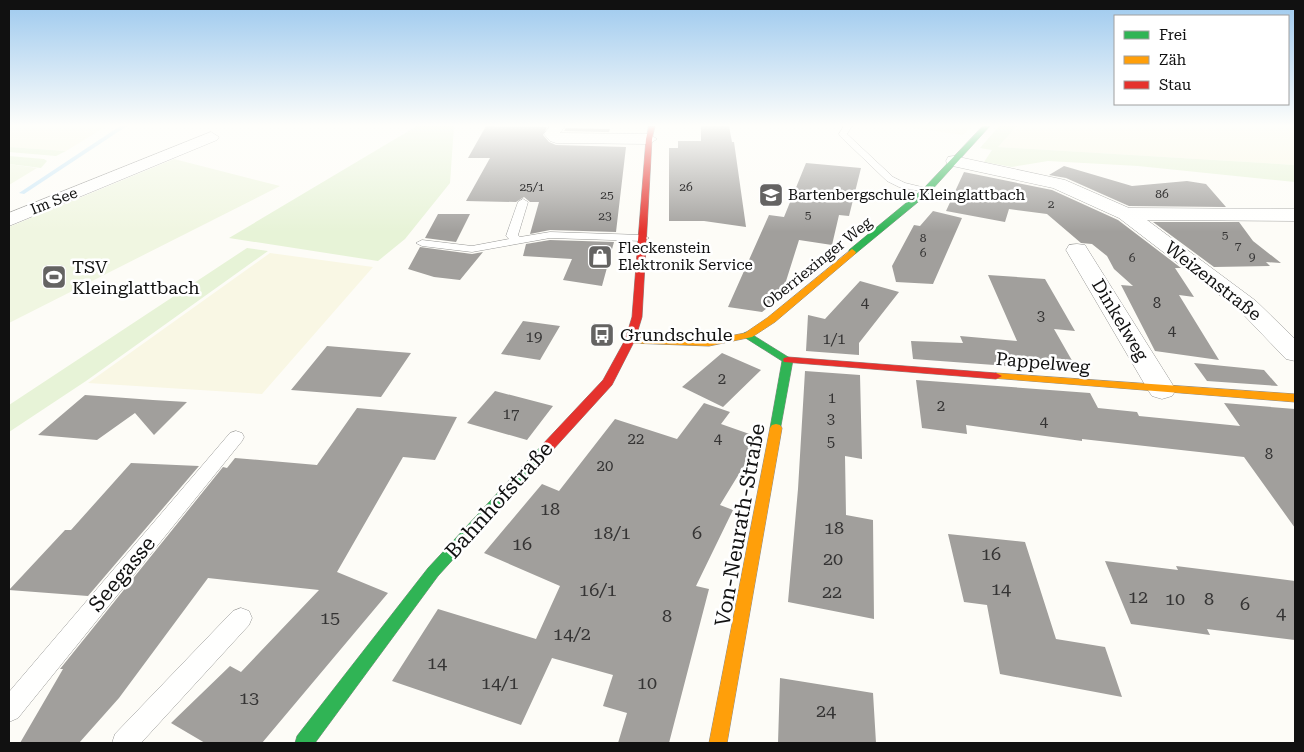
<svg xmlns="http://www.w3.org/2000/svg" width="1304" height="752" viewBox="0 0 1304 752" font-family="'Roboto Serif',serif">
<style>
.farmland{fill:#f9f7e4}
.green{fill:#e7f3d7}
.pitch{fill:#f0f6e1}
.lines{fill:none;stroke-linecap:round;stroke-linejoin:round}
.stream{fill:#cde8f7;fill-rule:evenodd}
.building{fill:#a19f9c}
.lane-casing{stroke:#979795;stroke-width:1}
.street-casing{stroke:#979795;stroke-width:1}
.fast-casing{stroke:#8e8d8b;stroke-width:1}
.slow-casing{stroke:#8e8d8b;stroke-width:1}
.jam-casing{stroke:#8e8d8b;stroke-width:1}
.lane{fill:#fffffe;fill-rule:evenodd}
.street{fill:#fffffe;fill-rule:evenodd}
.fast{fill:#30b455;fill-rule:evenodd}
.slow{fill:#ff9f0a;fill-rule:evenodd}
.jam{fill:#e5322d;fill-rule:evenodd}
.labels{text-anchor:middle;stroke-width:5;stroke-linejoin:round;paint-order:stroke}
.far-number-label{font-size:12px;fill:#353434}
.far-poi-label{font-size:15px;fill:#111;stroke:#fff;text-anchor:start}
.far-street-label{font-size:15px;fill:#111;stroke:#fff}
.number-label{font-size:15px;fill:#353434}
.poi-label{font-size:18px;fill:#111;stroke:#fff;text-anchor:start}
.street-label{font-size:18px;fill:#111;stroke:#fff}
.near-number-label{font-size:18px;fill:#353434}
.near-street-label{font-size:21px;fill:#111;stroke:#fff}
</style>
<rect width="100%" height="100%" fill="#fdfcf7"/>
<path class="farmland" d="M 9,126 L 107,126 L 66,151 L 9,147 Z
M 899,126 L 972,126 L 963,135 Z
M 1017,126 L 1295,126 L 1295,165 L 998,147 Z
M 270,253 L 373,267 L 262,394 L 88,383 Z"/>
<path class="green" d="M 417,126 L 454,126 L 450,183 L 405,239 L 378,261 L 229,238 Z
M 999,126 L 1017,126 L 998,147 L 1295,165 L 1295,182 L 1138,166 L 1048,161 L 1012,167 L 984,162 L 992,150 L 980,148 Z
M 9,147 L 66,151 L 56,156 L 9,152 Z
M 9,156 L 44,159 L 47,161 L 41,168 L 9,164 Z
M 247,248 L 268,251 L 86,381 L 9,432 L 9,405 Z"/>
<path class="pitch" d="M 174,159 L 280,186 L 9,323 L 9,227 Z
M 9,164 L 37,168 L 9,185 Z"/>
<g class="lines">
<path class="stream" d="M 120,126 L 127,126 L 24,194 L 19,193 Z"/>
</g>
<path class="building" d="M 486,126 L 547,127 L 543,135 L 549,142 L 556,145 L 626,147 L 616,232 L 550,230 L 530,234 L 539,202 L 530,202 L 524,197 L 516,202 L 466,201 L 490,158 L 468,158 Z
M 701,126 L 729,126 L 732,142 L 734,142 L 746,227 L 704,221 L 669,221 L 669,148 L 678,148 L 678,141 L 701,141 Z
M 566,128 L 610,129 L 609,132 L 564,131 Z
M 806,163 L 861,168 L 849,216 L 839,215 L 832,245 L 799,240 L 781,297 L 762,312 L 728,307 L 769,215 L 784,217 Z
M 1064,166 L 1132,186 L 1187,181 L 1206,184 L 1226,207 L 1129,206 L 1066,178 L 1049,175 Z
M 964,172 L 1052,190 L 1118,220 L 1181,268 L 1175,268 L 1194,297 L 1179,295 L 1219,360 L 1155,351 L 1121,285 L 1133,286 L 1114,269 L 1107,256 L 1092,244 L 1081,243 L 1047,214 L 1009,209 L 1005,222 L 946,211 Z
M 933,211 L 962,218 L 933,284 L 896,282 L 892,266 L 914,225 L 920,226 Z
M 438,214 L 470,214 L 456,242 L 425,238 Z
M 1153,222 L 1239,222 L 1253,241 L 1281,263 L 1266,262 L 1270,266 L 1214,267 Z
M 550,240 L 614,242 L 602,286 L 563,280 L 572,259 L 523,256 L 526,244 Z
M 420,247 L 472,254 L 483,252 L 460,280 L 434,277 L 408,269 Z
M 988,275 L 1045,279 L 1075,331 L 1054,329 L 1078,371 L 913,359 L 911,341 L 963,343 L 960,336 L 1017,341 Z
M 860,281 L 899,292 L 859,343 L 859,355 L 806,351 L 808,315 L 825,319 Z
M 523,321 L 560,326 L 540,360 L 501,354 Z
M 327,346 L 411,353 L 381,397 L 291,390 Z
M 722,353 L 761,370 L 723,407 L 682,387 Z
M 1194,363 L 1264,370 L 1278,386 L 1207,381 Z
M 805,371 L 860,375 L 862,459 L 845,456 L 846,515 L 873,520 L 874,619 L 788,602 L 798,489 Z
M 916,380 L 1090,393 L 1098,408 L 1137,412 L 1139,416 L 1240,426 L 1224,403 L 1295,409 L 1295,528 L 1244,457 L 1082,439 L 1082,441 L 966,425 L 967,434 L 922,428 Z
M 495,391 L 553,406 L 527,440 L 467,423 Z
M 85,395 L 153,400 L 187,402 L 154,435 L 135,413 L 97,440 L 38,435 Z
M 704,403 L 730,412 L 721,424 L 758,437 L 756,446 L 720,505 L 733,510 L 696,586 L 709,589 L 669,743 L 618,743 L 627,713 L 603,706 L 613,675 L 552,658 L 521,725 L 392,681 L 438,609 L 536,639 L 560,586 L 484,553 L 542,484 L 559,491 L 615,419 L 677,439 Z
M 357,408 L 457,417 L 435,460 L 403,457 L 337,572 L 388,593 L 262,743 L 205,743 L 171,723 L 230,666 L 241,672 L 319,590 L 208,578 L 119,698 L 79,743 L 20,743 L 63,669 L 60,669 L 223,467 L 227,468 L 235,458 L 317,465 Z
M 131,463 L 199,466 L 88,596 L 9,590 L 65,530 L 71,530 Z
M 948,534 L 1025,542 L 1056,639 L 1105,647 L 1122,697 L 1000,674 L 987,605 L 964,602 Z
M 1105,561 L 1178,570 L 1176,566 L 1295,581 L 1295,640 L 1207,629 L 1210,635 L 1131,624 Z
M 780,678 L 873,693 L 876,743 L 778,743 Z"/>
<g class="lines">
<defs>
<path id="lane" d="M 844,126 L 852,126 L 847,134 L 893,177 L 905,183 L 930,189 L 930,193 L 899,187 L 887,181 L 840,136 L 839,134 Z
M 523,199 L 528,202 L 518,235 L 520,237 L 550,232 L 643,235 L 649,238 L 643,241 L 550,238 L 472,252 L 422,246 L 416,243 L 422,240 L 472,246 L 509,239 L 506,236 L 518,202 Z
M 236,431 L 242,433 L 244,437 L 242,441 L 18,718 L 9,722 L 9,692 L 230,433 Z
M 241,608 L 249,611 L 252,618 L 249,625 L 141,743 L 112,743 L 115,734 L 233,611 Z"/>
<path id="street" d="M 550,126 L 565,126 L 560,133 L 649,134 L 657,139 L 649,144 L 556,143 L 550,141 L 544,134 Z
M 211,132 L 219,137 L 217,140 L 9,226 L 9,213 Z
M 954,156 L 1065,180 L 1129,208 L 1295,209 L 1295,221 L 1147,220 L 1256,301 L 1295,339 L 1295,361 L 1286,359 L 1240,311 L 1119,218 L 1053,188 L 948,165 L 946,161 L 948,157 Z
M 1077,244 L 1085,245 L 1088,250 L 1176,390 L 1172,396 L 1162,399 L 1152,396 L 1148,390 L 1066,250 L 1069,245 Z"/>
<path id="fast" d="M 983,126 L 990,126 L 929,193 L 855,254 L 849,254 L 849,250 L 923,189 Z
M 748,332 L 793,360 L 780,431 L 772,431 L 770,428 L 782,361 L 744,337 L 743,335 L 744,333 Z
M 546,445 L 551,446 L 552,449 L 551,452 L 438,576 L 315,743 L 295,743 L 297,736 L 428,568 L 541,446 Z"/>
<path id="slow" d="M 852,249 L 856,252 L 855,254 L 775,322 L 752,337 L 709,346 L 630,343 L 625,340 L 630,337 L 709,340 L 745,333 L 767,318 Z
M 996,373 L 1295,394 L 1295,402 L 992,378 L 990,376 Z
M 776,424 L 780,425 L 782,428 L 727,743 L 709,743 L 770,428 L 772,425 Z"/>
<path id="jam" d="M 649,126 L 655,126 L 652,139 L 642,317 L 635,340 L 612,385 L 551,452 L 541,452 L 540,449 L 541,446 L 603,380 L 625,340 L 632,317 L 646,139 Z
M 788,357 L 996,373 L 1002,376 L 996,379 L 784,362 L 783,360 L 784,358 Z"/>
</defs>
<use href="#lane" class="lane-casing"/>
<use href="#street" class="street-casing"/>
<use href="#fast" class="fast-casing"/>
<use href="#slow" class="slow-casing"/>
<use href="#jam" class="jam-casing"/>
<use href="#lane" class="lane"/>
<use href="#street" class="street"/>
<use href="#fast" class="fast"/>
<use href="#slow" class="slow"/>
<use href="#jam" class="jam"/>
</g>
<linearGradient id="sky" x2="0" y2="1"><stop stop-color="#9dc9ee"/><stop offset="0.54" stop-color="#fefefb"/><stop offset="1" stop-color="#fefefb" stop-opacity="0"/></linearGradient>
<rect width="1304" height="232" fill="url(#sky)"/>
<defs>
<symbol id="school-square" viewBox="-11 -11 22 22"><rect x="-9" y="-9" width="18" height="18" rx="4" fill="#646362" stroke="#fff"/><path d="M0-5L7-2L0 1L-7-2ZM-4 1L0 2.5L4 1V4Q0 6-4 4Z" fill="#fff"/></symbol>
<symbol id="shop-square" viewBox="-11 -11 22 22"><rect x="-9" y="-9" width="18" height="18" rx="4" fill="#646362" stroke="#fff"/><path d="M-5-2.5h2.3a2.7 3.5 0 0 1 5.4 0H5L5.5 6h-11ZM-1.5-2.5h3a1.5 2.3 0 0 0-3 0Z" fill="#fff"/></symbol>
<symbol id="stadium-square" viewBox="-11 -11 22 22"><rect x="-9" y="-9" width="18" height="18" rx="4" fill="#646362" stroke="#fff"/><path d="M0-5a6.5 5 0 1 0 0 10a6.5 5 0 1 0 0-10ZM-3.5-1.8h7v3.6h-7Z" fill="#fff"/></symbol>
<symbol id="bus-square" viewBox="-11 -11 22 22"><rect x="-9" y="-9" width="18" height="18" rx="4" fill="#646362" stroke="#fff"/><path d="M-5-6H5V4H4V6H2V4H-2V6H-4V4H-5ZM-3.5-4V0h7V-4ZM-3.5 1.2v1.5H-2V1.2ZM2 1.2v1.5H3.5V1.2Z" fill="#fff"/></symbol>
</defs>
<g fill-rule="evenodd">
<use href="#school-square" x="757" y="181" width="28" height="28"/>
<use href="#shop-square" x="586" y="243" width="28" height="28"/>
<use href="#stadium-square" x="40" y="263" width="28" height="28"/>
<use href="#bus-square" x="588" y="321" width="28" height="28"/>
</g>
<g class="labels">
<g class="far-number-label">
<text x="532" y="191">25/1</text>
<text x="686" y="191">26</text>
<text x="1162" y="198">86</text>
<text x="607" y="199">25</text>
<text x="1051" y="208">2</text>
<text x="808" y="219">5</text>
<text x="605" y="220">23</text>
<text x="1225" y="239">5</text>
<text x="923" y="242">8</text>
<text x="1238" y="250">7</text>
<text x="923" y="257">6</text>
<text x="1252" y="261">9</text>
<text x="1132" y="262">6</text>
</g>
<g class="far-poi-label">
<text x="788" y="200">Bartenbergschule Kleinglattbach</text>
<text x="618" y="253">Fleckenstein<tspan x="618" dy="17">Elektronik Service</tspan></text>
</g>
<g class="far-street-label">
<text transform="translate(54 201) rotate(-22)" y="5">Im See</text>
<text transform="translate(817 263) rotate(-39)" y="5">Oberriexinger Weg</text>
</g>
<g class="number-label">
<text x="865" y="308">4</text>
<text x="1157" y="308">8</text>
<text x="1041" y="321">3</text>
<text x="1172" y="336">4</text>
<text x="534" y="342">19</text>
<text x="834" y="344">1/1</text>
<text x="722" y="384">2</text>
<text x="832" y="403">1</text>
<text x="941" y="411">2</text>
<text x="511" y="419">17</text>
<text x="831" y="424">3</text>
<text x="1044" y="427">4</text>
<text x="636" y="444">22</text>
<text x="718" y="444">4</text>
<text x="831" y="447">5</text>
<text x="1269" y="459">8</text>
<text x="605" y="471">20</text>
</g>
<g class="poi-label">
<text x="72" y="273">TSV<tspan x="72" dy="21">Kleinglattbach</tspan></text>
<text x="620" y="341">Grundschule</text>
</g>
<g class="street-label">
<text transform="translate(1213 281) rotate(38)" y="6">Weizenstraße</text>
<text transform="translate(1120 320) rotate(59)" y="6">Dinkelweg</text>
<text transform="translate(1043 363) rotate(5)" y="6">Pappelweg</text>
</g>
<g class="near-number-label">
<text x="550" y="515">18</text>
<text x="834" y="534">18</text>
<text x="612" y="539">18/1</text>
<text x="697" y="539">6</text>
<text x="522" y="550">16</text>
<text x="991" y="560">16</text>
<text x="833" y="565">20</text>
<text x="1001" y="595">14</text>
<text x="598" y="596">16/1</text>
<text x="832" y="598">22</text>
<text x="1138" y="603">12</text>
<text x="1175" y="605">10</text>
<text x="1209" y="605">8</text>
<text x="1245" y="610">6</text>
<text x="1281" y="619">4</text>
<text x="667" y="622">8</text>
<text x="330" y="624">15</text>
<text x="572" y="640">14/2</text>
<text x="437" y="669">14</text>
<text x="500" y="689">14/1</text>
<text x="647" y="689">10</text>
<text x="249" y="704">13</text>
<text x="826" y="717">24</text>
</g>
<g class="near-street-label">
<text transform="translate(499 500) rotate(-48)" y="7">Bahnhofstraße</text>
<text transform="translate(740 525) rotate(-80)" y="7">Von-Neurath-Straße</text>
<text transform="translate(122 574) rotate(-50)" y="7">Seegasse</text>
</g>
</g>
<rect width="1304" height="752" fill="none" stroke="#111111" stroke-width="20"/>
<rect x="1114" y="15" width="175" height="90" fill="#ffffff" stroke="#a0a0a0"/>
<rect x="1124" y="31" width="25" height="8" fill="#30b455" stroke="#a0a0a0"/>
<text x="1159" y="40" font-size="15" fill="#111111">Frei</text>
<rect x="1124" y="56" width="25" height="8" fill="#ff9f0a" stroke="#a0a0a0"/>
<text x="1159" y="65" font-size="15" fill="#111111">Zäh</text>
<rect x="1124" y="81" width="25" height="8" fill="#e5322d" stroke="#a0a0a0"/>
<text x="1159" y="90" font-size="15" fill="#111111">Stau</text>
</svg>
